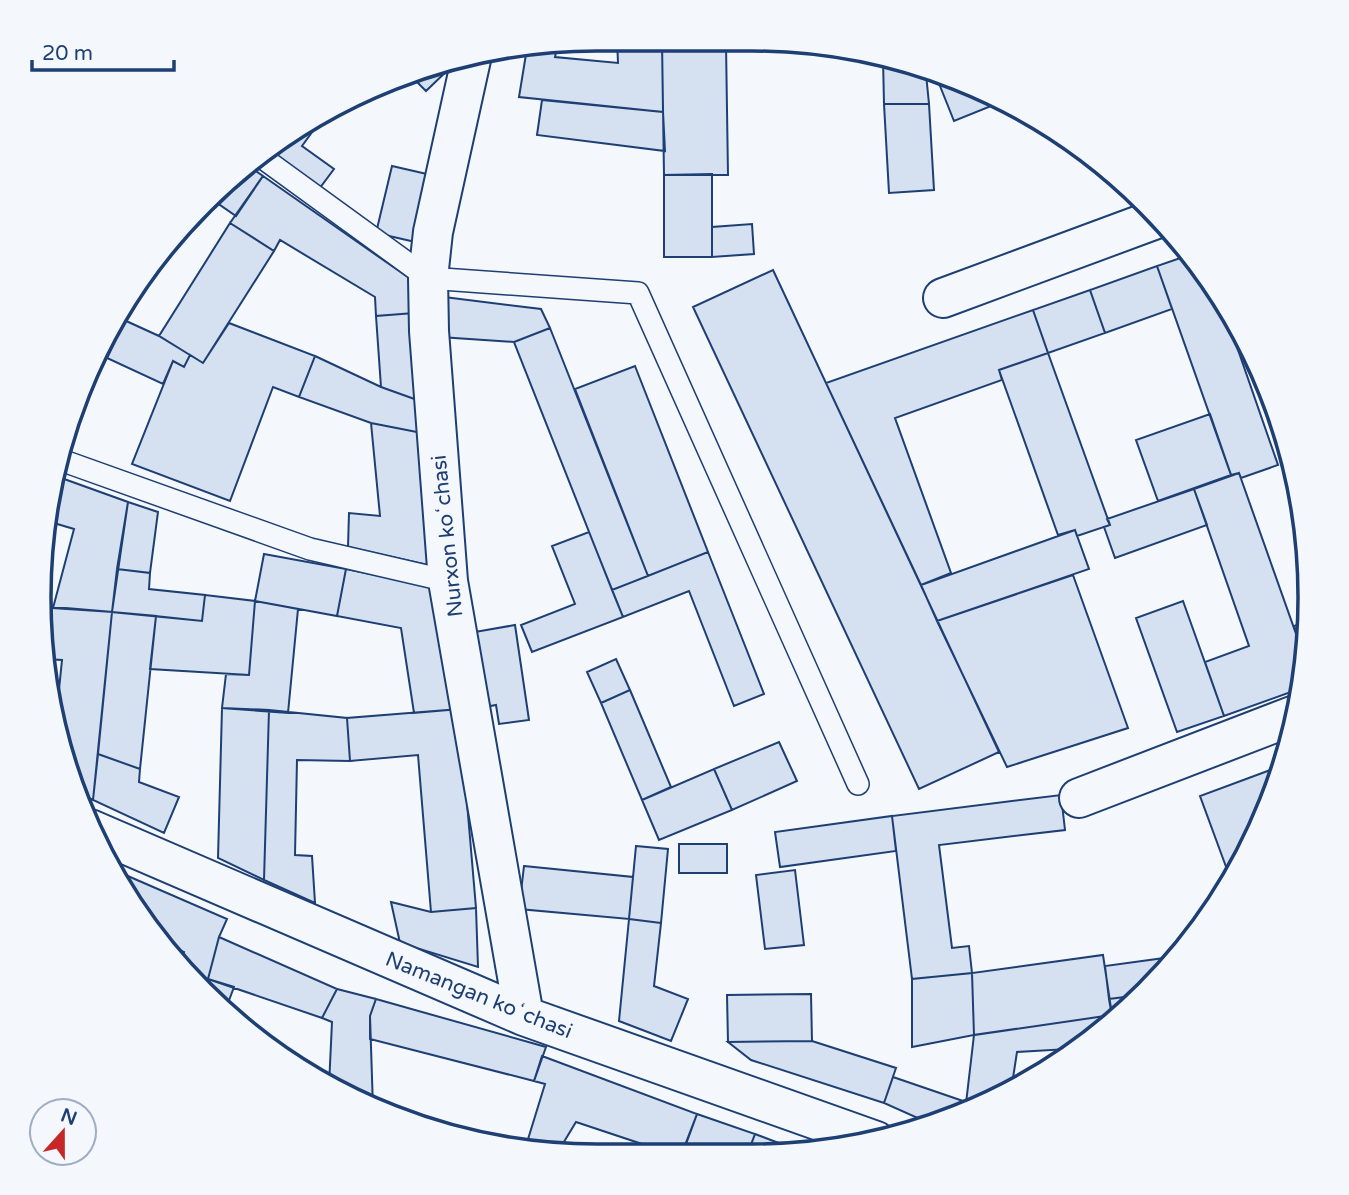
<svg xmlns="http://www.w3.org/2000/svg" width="1349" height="1195" viewBox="0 0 1349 1195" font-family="'Varela Round',sans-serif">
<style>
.building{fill:#d5e0f0;stroke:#1d3f73;stroke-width:2}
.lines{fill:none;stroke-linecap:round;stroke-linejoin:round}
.lane-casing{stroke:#1d3f73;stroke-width:24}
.street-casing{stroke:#1d3f73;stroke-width:42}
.lane{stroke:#f4f7fb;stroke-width:21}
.street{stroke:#f4f7fb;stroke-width:38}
.labels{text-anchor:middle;stroke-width:5;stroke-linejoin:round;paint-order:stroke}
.street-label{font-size:21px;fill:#1d3f73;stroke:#f4f7fb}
.rim{fill:none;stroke:#1d3f73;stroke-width:3.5}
</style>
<rect width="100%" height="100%" fill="#f4f7fb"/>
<path class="building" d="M 617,39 L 662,41 L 663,112 L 519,97 L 527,48 L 558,44 L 555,57 L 618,63 Z
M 662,41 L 726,44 L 728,175 L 664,175 Z
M 883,58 L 926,74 L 929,104 L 884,104 Z
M 446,60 L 452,66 L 426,91 L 409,74 Z
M 941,79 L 1001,102 L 954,121 L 938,81 Z
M 542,100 L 663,112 L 665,151 L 537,135 Z
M 884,104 L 929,104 L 934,190 L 889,193 Z
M 326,113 L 302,146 L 334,169 L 319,189 L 274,157 L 286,139 Z
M 247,165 L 263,176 L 236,216 L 210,198 L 229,177 Z
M 392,166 L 440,177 L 424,244 L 376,233 Z
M 712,174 L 712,257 L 664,257 L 664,175 Z
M 263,176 L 412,280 L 414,313 L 376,316 L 375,297 L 280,240 L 274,251 L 230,223 Z
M 230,223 L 274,251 L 203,363 L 159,336 Z
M 752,224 L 754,254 L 712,257 L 712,227 Z
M 1192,254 L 1220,298 L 1278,465 L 1241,478 L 1239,473 L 1231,475 L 1157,266 Z
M 1157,266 L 1172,309 L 1105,333 L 1090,290 Z
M 773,270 L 999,752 L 919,789 L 693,307 Z
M 1090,290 L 1105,333 L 1048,353 L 1033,310 Z
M 444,297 L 541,309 L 550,328 L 514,342 L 440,337 Z
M 1033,310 L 1048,353 L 999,370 L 1002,380 L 895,418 L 951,573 L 921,585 L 826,383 Z
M 414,313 L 420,401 L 381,387 L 376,316 Z
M 119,318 L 124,320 L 107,358 L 98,354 Z
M 124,320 L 159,336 L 190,355 L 184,367 L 173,361 L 163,384 L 107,358 Z
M 229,323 L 315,356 L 299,397 L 273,387 L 230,501 L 132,464 L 173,361 L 184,367 L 190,355 L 203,363 Z
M 550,328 L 648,576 L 612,590 L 514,342 Z
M 1048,353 L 1110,525 L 1077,536 L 1075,530 L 1058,535 L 999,370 Z
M 315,356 L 381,387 L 420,401 L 422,433 L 371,423 L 299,397 Z
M 635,366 L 708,552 L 648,576 L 575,389 Z
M 1210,414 L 1231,475 L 1158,501 L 1136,440 Z
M 371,423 L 422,433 L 432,566 L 348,547 L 349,513 L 380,516 Z
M 1239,473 L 1306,662 L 1306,670 L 1302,688 L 1224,716 L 1205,662 L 1249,646 L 1194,489 Z
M 53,475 L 128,502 L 112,612 L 53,608 L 74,529 L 47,521 Z
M 1194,489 L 1207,525 L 1115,558 L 1104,527 L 1110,525 L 1107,519 Z
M 128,502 L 158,512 L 150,573 L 117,569 Z
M 1075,530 L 1089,569 L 937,621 L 921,585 Z
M 589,532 L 623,617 L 532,652 L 521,625 L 575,604 L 552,546 Z
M 708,552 L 764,694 L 734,706 L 689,591 L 623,617 L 612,590 Z
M 264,554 L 346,569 L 337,616 L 255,601 Z
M 117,569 L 150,573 L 149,589 L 205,595 L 202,621 L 112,612 Z
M 346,569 L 440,588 L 459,709 L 414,713 L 401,628 L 337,616 Z
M 1073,575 L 1128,728 L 1007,767 L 937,621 Z
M 205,595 L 255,601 L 249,675 L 150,669 L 156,616 L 202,621 Z
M 255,601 L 298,609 L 288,713 L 222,708 L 226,674 L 249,675 Z
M 1183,601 L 1224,716 L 1177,732 L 1136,618 Z
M 42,606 L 112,612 L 93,800 L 76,792 L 58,743 L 55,729 L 62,660 L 44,659 L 40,634 Z
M 112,612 L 156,616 L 140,769 L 98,754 Z
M 1307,621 L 1306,662 L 1294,626 Z
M 515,625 L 529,720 L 499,724 L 496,705 L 480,708 L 469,633 Z
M 616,659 L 630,690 L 601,703 L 587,672 Z
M 630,690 L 671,787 L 642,800 L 601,703 Z
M 222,708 L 269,710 L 264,880 L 218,858 Z
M 459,709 L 476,908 L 431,912 L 418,755 L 350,761 L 347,718 Z
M 269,710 L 347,718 L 350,761 L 297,760 L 295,855 L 312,856 L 315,903 L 264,880 Z
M 779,742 L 797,781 L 732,810 L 714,769 Z
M 98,754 L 140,769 L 139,782 L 179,797 L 164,833 L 93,800 Z
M 1284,765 L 1281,777 L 1232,883 L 1200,796 Z
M 714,769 L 732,810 L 659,840 L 642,800 Z
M 1061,795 L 1065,830 L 939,845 L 952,948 L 969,946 L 972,973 L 912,979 L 892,816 Z
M 892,816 L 896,851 L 780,867 L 775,832 Z
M 679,844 L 727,844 L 727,873 L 679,873 Z
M 636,846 L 668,849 L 661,923 L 629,919 Z
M 524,866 L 633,877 L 629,919 L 519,909 Z
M 114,870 L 227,919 L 219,937 L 208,979 L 185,973 L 179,968 L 184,952 L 161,942 Z
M 795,870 L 804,945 L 765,949 L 756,875 Z
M 391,902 L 431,912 L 476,908 L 478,967 L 400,943 Z
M 629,919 L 661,923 L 654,986 L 688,999 L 671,1041 L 619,1021 Z
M 219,937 L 337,989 L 322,1018 L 208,979 Z
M 1103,955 L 1112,1015 L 974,1035 L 972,973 Z
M 1179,956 L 1140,995 L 1109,999 L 1105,966 Z
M 185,973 L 208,979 L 205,992 Z
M 972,973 L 974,1035 L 912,1047 L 912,979 Z
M 208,979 L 234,987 L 225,1011 L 205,992 Z
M 337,989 L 376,999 L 370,1016 L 373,1108 L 329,1086 L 332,1022 L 322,1018 Z
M 811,994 L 812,1041 L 728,1042 L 727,995 Z
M 1140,995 L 1113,1022 L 1109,999 Z
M 376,999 L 546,1047 L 534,1081 L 370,1039 L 370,1016 Z
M 1112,1015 L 1113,1022 L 1092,1041 L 1067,1056 L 1068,1049 L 1017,1052 L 1011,1091 L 965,1112 L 974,1035 Z
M 812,1041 L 896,1068 L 884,1103 L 751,1060 L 728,1042 Z
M 542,1056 L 697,1114 L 682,1155 L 639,1155 L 642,1144 L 576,1122 L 556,1155 L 525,1149 L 545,1084 L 534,1081 Z
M 893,1077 L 966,1102 L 965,1112 L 931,1124 L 884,1103 Z
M 697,1114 L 755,1134 L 747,1155 L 704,1155 L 684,1148 Z
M 755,1134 L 805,1153 L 747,1155 Z"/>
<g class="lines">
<defs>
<path id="lane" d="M 260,156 L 428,278 L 638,293 L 858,784
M 58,459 L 310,549 L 448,581"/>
<path id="street" d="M 472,55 L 433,232 L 428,278 L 429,331 L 448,581 L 524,1016
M 943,298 L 1159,218
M 1079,798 L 1295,715
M 90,829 L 524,1016 L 876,1141"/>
</defs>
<use href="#lane" class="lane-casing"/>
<use href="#street" class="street-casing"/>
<use href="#lane" class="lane"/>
<use href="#street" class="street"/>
</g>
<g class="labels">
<g class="street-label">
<text transform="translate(447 536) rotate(-96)" y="7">Nurxon koʻchasi</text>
<text transform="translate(479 995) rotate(22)" y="7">Namangan koʻchasi</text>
</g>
</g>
<path d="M0 0H1349V1195H0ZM597 51H752A546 546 0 0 1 1298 597V598A546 546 0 0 1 752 1144H597A546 546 0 0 1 51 598V597A546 546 0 0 1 597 51Z" fill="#f4f7fb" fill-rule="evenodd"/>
<path class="rim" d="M597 51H752A546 546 0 0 1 1298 597V598A546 546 0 0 1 752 1144H597A546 546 0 0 1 51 598V597A546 546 0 0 1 597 51Z"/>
<g transform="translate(63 1132) rotate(21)"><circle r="33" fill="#f4f7fb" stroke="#9eadc5" stroke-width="2"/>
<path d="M0-5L12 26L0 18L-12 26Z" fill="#c62828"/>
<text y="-10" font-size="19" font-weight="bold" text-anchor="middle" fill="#1d3f73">N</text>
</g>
<path d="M32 60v10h142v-10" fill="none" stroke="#1d3f73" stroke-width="3.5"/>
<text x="42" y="60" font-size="21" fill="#1d3f73" stroke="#f4f7fb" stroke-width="5" paint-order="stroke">20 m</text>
</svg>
